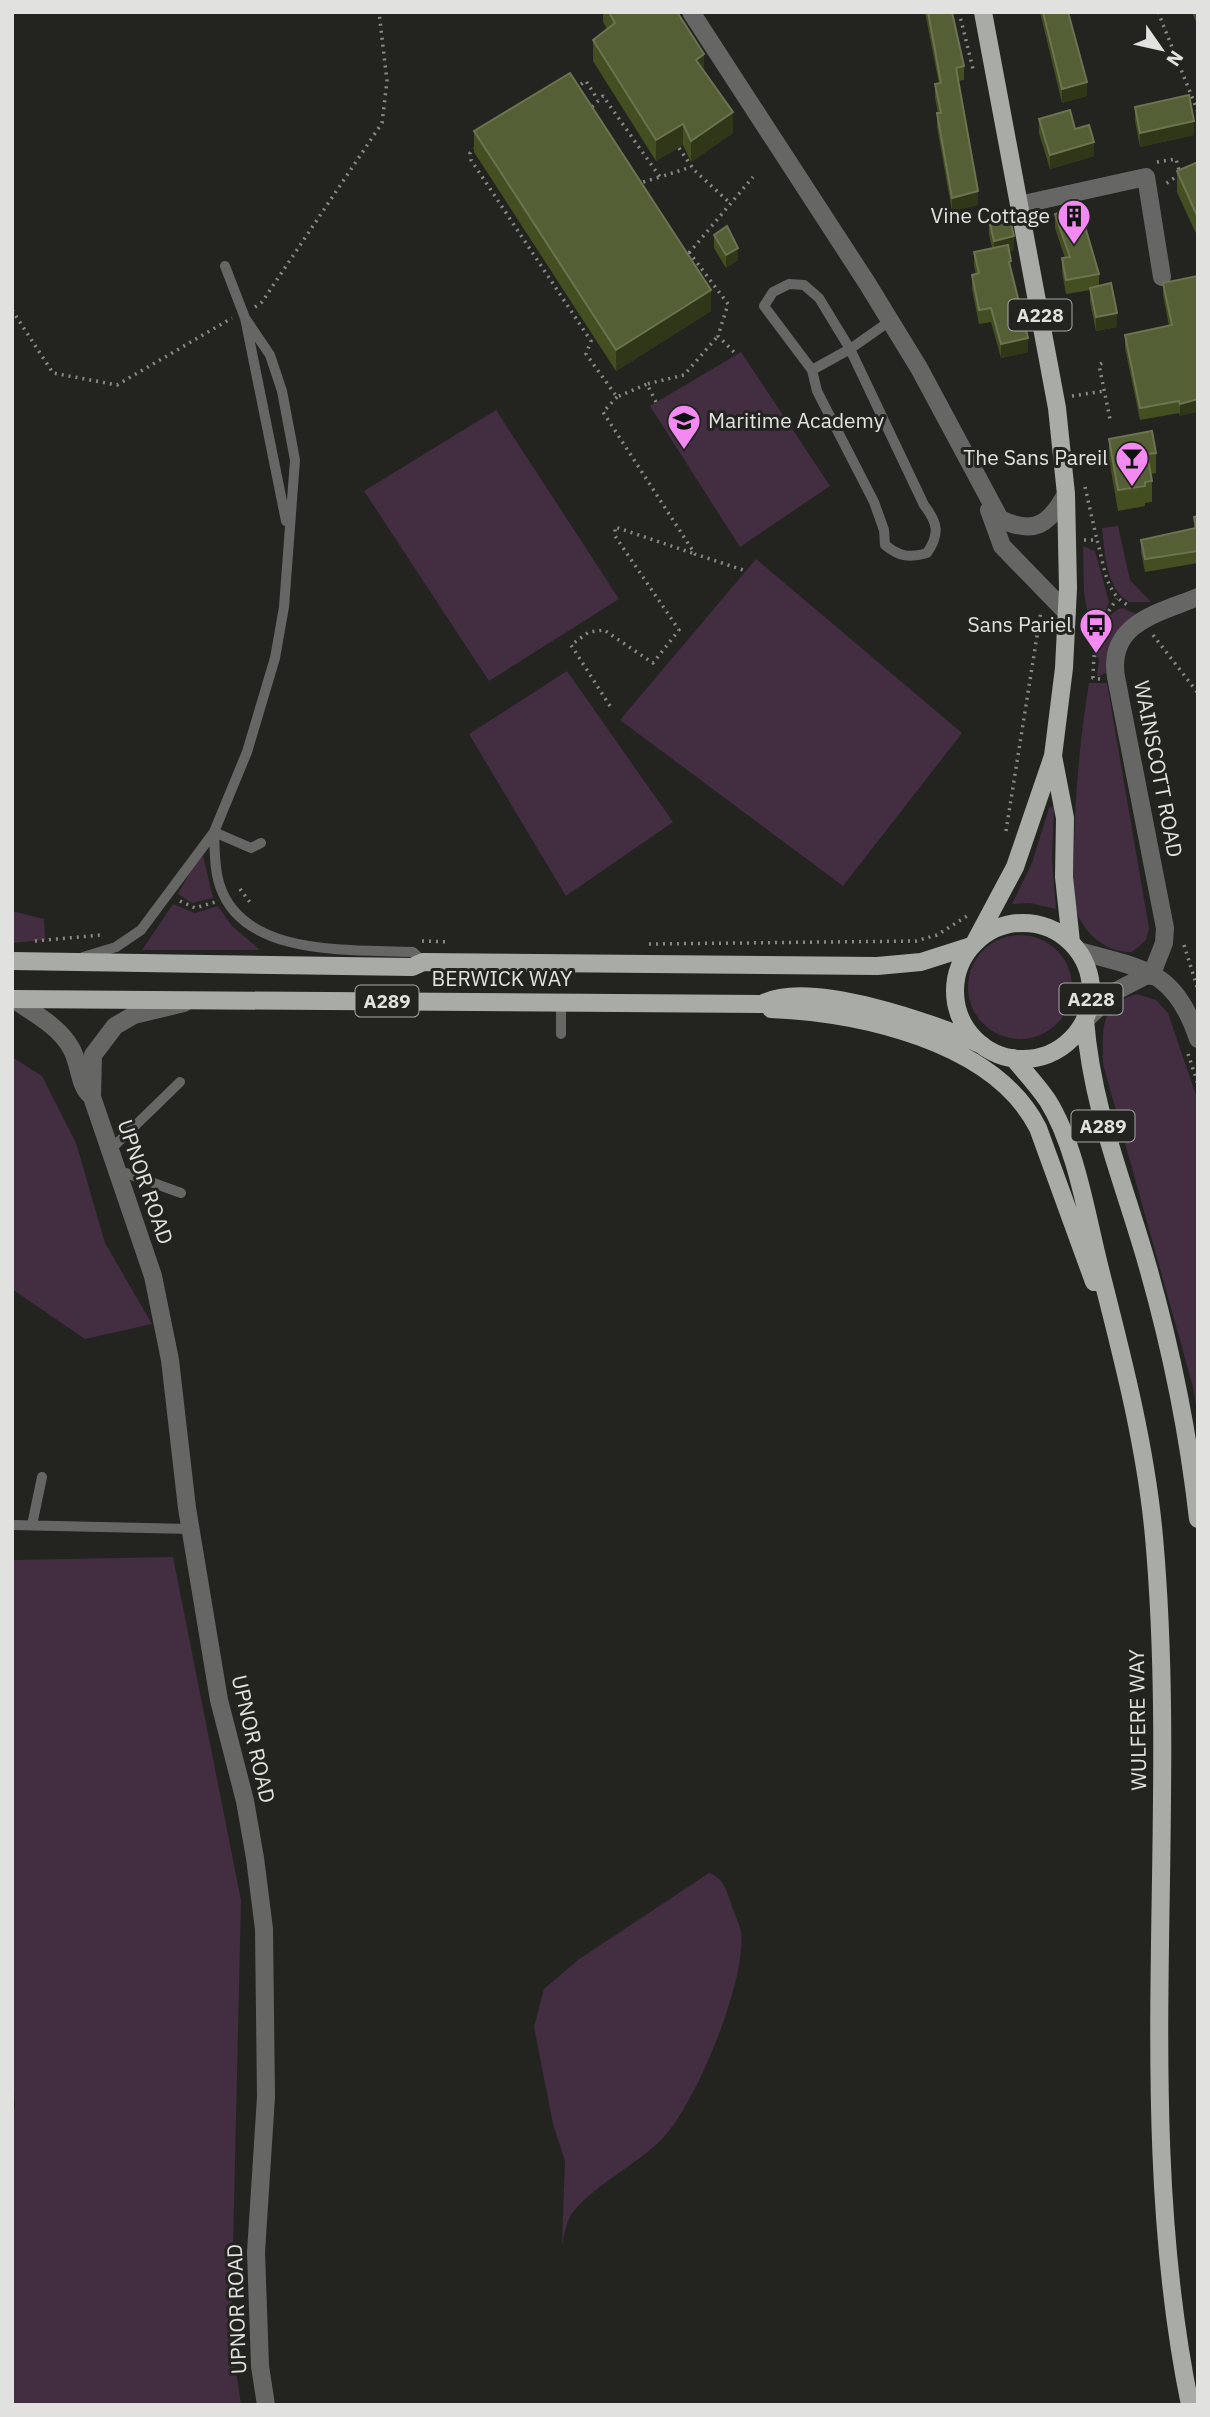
<svg xmlns="http://www.w3.org/2000/svg" width="1210" height="2417" viewBox="0 0 1210 2417" font-family="'IBM Plex Sans',sans-serif">
<style>
.green{fill:#422d41}
.lines{fill:none;stroke-linecap:round;stroke-linejoin:round}
.path{stroke:#888986;stroke-width:3.5;stroke-dasharray:2 5;stroke-linecap:butt}
.service{stroke:#666765;stroke-width:10}
.minor{stroke:#666765;stroke-width:18}
.tertiary{stroke:#666765;stroke-width:18}
.primary{stroke:#a9aba6;stroke-width:18}
.wall{fill:#444f21}
.shaded-wall{fill:#303718}
.building{fill:#555f36;stroke:#6b7350;stroke-width:2}
.labels{text-anchor:middle;stroke-width:6;stroke-linejoin:round;paint-order:stroke}
.shield{fill:#232420;stroke:#a8a9a6;stroke-width:2}
.shield-label{font-size:19px;font-weight:bold;fill:#e1e2df}
.poi-label{font-size:21px;fill:#e1e2df;stroke:#232420;text-anchor:end}
.street-label{font-size:21px;fill:#e1e2df;stroke:#232420}
</style>
<rect width="100%" height="100%" fill="#232420"/>
<path class="green" d="M 741,352 L 830,486 L 740,547 L 650,406 Z
M 496,410 L 619,599 L 489,681 L 364,491 Z
M 1118,526 L 1130,580 L 1151,602 L 1129,602 C 1105,588 1105,551 1102,528 Z
M 1083,546 L 1095,551 L 1109,602 L 1093,642 L 1084,593 Z
M 756,559 L 962,733 L 843,886 L 620,720 Z
M 1122,608 L 1136,614 C 1115,630 1105,647 1106,673 L 1097,677 L 1099,658 L 1096,657 C 1096,639 1103,614 1122,608 Z
M 567,671 L 673,822 L 566,896 L 469,734 Z
M 1089,683 L 1107,683 L 1149,928 L 1146,940 L 1132,952 C 1107,953 1083,934 1076,909 C 1071,890 1074,870 1074,850 C 1075,794 1080,738 1089,683 Z
M 1054,806 L 1052,859 L 1056,909 L 1030,903 L 1012,904 L 1032,863 L 1049,808 Z
M 202,851 L 213,898 L 192,903 L 178,894 Z
M 173,904 L 195,913 L 218,906 L 232,926 L 260,950 L 142,950 Z
M 12,911 L 44,919 L 45,940 L 12,943 Z
M968 987a52 52 0 1 1 104 0a52 52 0 1 1-104 0Z
M 1137,994 L 1156,1000 L 1168,1013 L 1198,1101 L 1198,1417 L 1193,1387 L 1103,1064 C 1103,1030 1098,1005 1137,994 Z
M 12,1057 L 42,1076 L 76,1143 L 105,1243 L 152,1324 L 85,1339 L 12,1289 Z
M 173,1557 L 241,1900 L 231,2336 L 241,2405 L 12,2405 L 12,2119 L 15,2106 L 12,2065 L 12,1560 Z
M 709,1873 C 726,1878 728,1897 734,1912 C 736,1918 740,1925 741,1932 C 747,1980 696,2104 662,2139 C 638,2164 589,2188 571,2215 C 566,2223 564,2235 562,2245 L 565,2161 L 553,2124 L 534,2027 L 544,1989 L 578,1960 Z"/>
<g class="lines">
<path class="path" d="M 959,12 L 973,69
M 1158,12 L 1198,112
M 575,88 L 586,81 L 598,100
M 592,107 L 603,96 L 660,177 L 691,167
M 476,148 L 470,153 L 471,160 L 591,341 L 586,354 L 617,397 L 647,384
M 679,148 L 694,170 L 730,203
M 1157,162 L 1176,159 L 1180,174 L 1164,185
M 638,180 L 640,183 L 660,177
M 689,252 L 728,304 L 718,336 L 737,355
M 689,253 L 753,177
M 255,307 L 262,302 L 382,123 L 387,81 L 379,12
M 12,310 L 53,373 L 117,385 L 232,318
M 1102,363 L 1099,365 L 1110,419
M 1072,396 L 1104,391
M 617,397 L 603,412 L 695,554 L 746,571
M 656,402 L 647,384 L 684,375 L 718,336
M 1085,487 L 1097,540
M 1084,540 L 1097,540 C 1104,563 1105,596 1130,606
M 1153,635 L 1198,693
M 1100,679 L 1093,678 C 1094,644 1096,627 1117,599
M 610,706 L 571,645 L 589,632 L 604,630 L 653,663 L 679,630 L 615,536 L 615,527 L 695,554
M 1006,831 L 1041,611
M 240,889 L 252,905
M 180,901 L 195,908 L 215,902
M 35,941 L 101,935
M 422,941 L 449,942
M 649,944 L 916,941 L 937,935 L 967,916
M 1184,945 L 1198,990
M 1188,1054 L 1198,1084"/>
<path class="service" d="M 225,266 L 245,318 L 286,521
M 789,284 L 804,285 L 819,298 L 850,349 L 924,505 C 938,523 940,534 927,553 C 909,558 900,557 885,545 L 884,530 L 874,502 L 817,391 L 812,370 L 764,306 L 773,292 Z
M 812,370 L 850,349 L 890,321
M 214,832 C 215,850 214,869 220,886 C 244,958 352,949 413,952 L 423,962
M 214,832 L 251,848 L 261,843
M 83,957 L 116,947 L 141,930 L 214,832 L 247,752 L 275,658 L 284,607 L 295,460 L 282,391 L 270,355 L 245,318
M 561,1034 L 561,1002
M 110,1150 L 180,1082
M 120,1177 L 126,1173 L 181,1193
M 12,1525 L 191,1529
M 32,1525 L 42,1477"/>
<path class="minor" d="M 691,12 L 867,283 L 919,368 L 1000,519 C 1034,535 1049,525 1066,494
M 1019,205 L 1146,177 L 1162,277
M 989,510 L 1002,546 L 1067,613
M 1151,976 L 1164,943 L 1165,928 L 1116,677 C 1107,623 1159,613 1198,597
M 13,999 C 33,1013 59,1026 71,1048 C 80,1063 78,1082 89,1094
M 184,1003 L 134,1015 L 115,1026 L 93,1055 L 92,1097 L 153,1276 L 170,1360 L 187,1508 L 219,1700 L 245,1801 L 255,1858 L 264,1929 L 266,2097 L 256,2252 L 260,2366 L 266,2405"/>
<path class="tertiary" d="M 1079,951 C 1143,969 1175,969 1198,1039
M 1085,1020 L 1118,990 L 1147,975"/>
<path class="primary" d="M 1053,756 L 1065,818 L 1064,877 L 1071,942
M955 991a68 68 0 1 1 136 0a68 68 0 1 1-136 0Z
M 975,942 L 1015,867 L 1053,756 L 1064,668 L 1068,588 L 1066,494 L 1057,408 L 983,12
M 12,961 L 412,967 L 423,962 L 877,966 L 921,962 L 971,946
M 12,999 L 762,1004 C 807,978 937,1024 982,1045
M 771,1009 C 860,1013 994,1041 1038,1128 L 1094,1282
M 1085,1020 C 1092,1107 1121,1175 1145,1257 C 1170,1343 1188,1430 1198,1519
M 1013,1058 C 1025,1072 1038,1086 1048,1101 C 1077,1148 1087,1219 1101,1273 C 1123,1359 1146,1448 1154,1537 C 1180,1826 1131,2118 1190,2405"/>
</g>
<path class="wall" d="M 603,12 L 677,12 L 733,133 L 691,162 L 683,145 L 656,161 L 593,61 L 593,40 L 607,29 L 603,22 Z
M 925,12 L 952,12 L 964,66 L 964,80 L 958,81 L 978,205 L 952,211 L 937,127 L 937,113 L 938,113 L 935,98 L 935,84 L 939,84 Z
M 1040,12 L 1068,12 L 1087,96 L 1062,103 Z
M 1193,12 L 1198,12 L 1198,26 L 1193,15 Z
M 1135,107 L 1194,135 L 1140,147 L 1135,121 Z
M 1039,119 L 1075,129 L 1094,156 L 1050,169 L 1039,133 Z
M 474,131 L 711,311 L 616,371 L 474,152 Z
M 1198,162 L 1198,238 L 1177,192 L 1177,171 Z
M 1055,214 L 1078,225 L 1099,274 L 1099,286 L 1117,327 L 1096,331 L 1090,302 L 1090,290 L 1066,294 L 1062,272 L 1062,258 L 1065,258 L 1055,228 Z
M 989,220 L 1014,250 L 1009,251 L 1011,273 L 1028,352 L 1001,358 L 991,322 L 979,324 L 972,289 L 972,275 L 976,274 L 974,266 L 974,252 L 992,248 L 989,234 Z
M 714,235 L 738,260 L 726,268 L 714,248 Z
M 1198,276 L 1180,416 L 1179,413 L 1140,420 L 1125,348 L 1125,335 L 1169,326 L 1163,295 L 1163,283 Z
M 1109,439 L 1156,453 L 1156,473 L 1150,474 L 1152,481 L 1152,502 L 1145,503 L 1145,506 L 1118,511 L 1109,459 Z
M 1198,516 L 1198,563 L 1145,572 L 1141,552 L 1141,540 L 1194,529 L 1194,517 Z"/>
<path class="shaded-wall" d="M 704,54 L 704,75 L 696,60 Z
M 1087,82 L 1087,96 L 1062,103 L 1062,89 Z
M 733,112 L 733,133 L 691,162 L 691,141 Z
M 1194,121 L 1194,135 L 1140,147 L 1140,133 Z
M 683,124 L 683,145 L 656,161 L 656,140 Z
M 1094,142 L 1094,156 L 1050,169 L 1050,155 Z
M 978,191 L 978,205 L 952,211 L 952,198 Z
M 1014,236 L 1014,250 L 994,255 L 994,241 Z
M 738,248 L 738,260 L 726,268 L 726,255 Z
M 711,290 L 711,311 L 616,371 L 616,350 Z
M 1117,313 L 1117,327 L 1096,331 L 1096,317 Z
M 1028,338 L 1028,352 L 1001,358 L 1001,344 Z
M 1198,399 L 1198,412 L 1180,416 L 1180,404 Z"/>
<path class="building" d="M 609,12 L 677,12 L 704,54 L 696,60 L 733,112 L 691,141 L 683,124 L 656,140 L 593,40 L 615,23 Z
M 928,12 L 952,12 L 964,66 L 956,68 L 978,191 L 952,198 L 937,113 L 941,113 L 935,84 L 941,83 Z
M 1043,12 L 1068,12 L 1087,82 L 1062,89 Z
M 570,73 L 711,290 L 616,350 L 474,131 Z
M 1189,95 L 1194,121 L 1140,133 L 1135,107 Z
M 1070,110 L 1075,129 L 1089,125 L 1094,142 L 1050,155 L 1039,119 Z
M 1198,162 L 1198,218 L 1177,171 Z
M 1072,208 L 1078,225 L 1084,223 L 1099,274 L 1066,280 L 1062,258 L 1070,257 L 1055,214 Z
M 1009,215 L 1014,236 L 994,241 L 989,220 Z
M 727,226 L 738,248 L 726,255 L 714,235 Z
M 1008,245 L 1011,261 L 1009,262 L 1028,338 L 1001,344 L 991,308 L 979,310 L 972,275 L 979,273 L 974,252 Z
M 1198,276 L 1198,399 L 1180,404 L 1179,401 L 1140,408 L 1125,335 L 1172,325 L 1163,283 Z
M 1111,283 L 1117,313 L 1096,317 L 1090,288 Z
M 1152,431 L 1156,453 L 1147,454 L 1152,481 L 1145,482 L 1145,486 L 1118,490 L 1109,439 Z
M 1198,516 L 1198,551 L 1145,559 L 1141,540 L 1196,528 L 1194,517 Z"/>
<defs>
<symbol id="building-pin" viewBox="-11 -11 22 30"><path d="M0 17L-7.5 6A9.5 9.5 0 1 1 7.5 6Z" fill="#f38af1" stroke="#232420"/><path d="M-4-6H4V6H1V3H-1V6H-4ZM-2.5-4.3h1.7v1.8h-1.7ZM.8-4.3h1.7v1.8H.8ZM-2.5-1h1.7V.8h-1.7ZM.8-1h1.7V.8H.8Z" fill="#111"/></symbol>
<symbol id="school-pin" viewBox="-11 -11 22 30"><path d="M0 17L-7.5 6A9.5 9.5 0 1 1 7.5 6Z" fill="#f38af1" stroke="#232420"/><path d="M0-5L7-2L0 1L-7-2ZM-4 1L0 2.5L4 1V4Q0 6-4 4Z" fill="#111"/></symbol>
<symbol id="bar-pin" viewBox="-11 -11 22 30"><path d="M0 17L-7.5 6A9.5 9.5 0 1 1 7.5 6Z" fill="#f38af1" stroke="#232420"/><path d="M-6-5H6L.8 .8V4.5H3.5V6h-7V4.5H-.8V.8Z" fill="#111"/></symbol>
<symbol id="bus-pin" viewBox="-11 -11 22 30"><path d="M0 17L-7.5 6A9.5 9.5 0 1 1 7.5 6Z" fill="#f38af1" stroke="#232420"/><path d="M-5-6H5V4H4V6H2V4H-2V6H-4V4H-5ZM-3.5-4V0h7V-4ZM-3.5 1.2v1.5H-2V1.2ZM2 1.2v1.5H3.5V1.2Z" fill="#111"/></symbol>
</defs>
<g fill-rule="evenodd">
<use href="#building-pin" x="1055" y="197" width="38" height="52"/>
<use href="#school-pin" x="665" y="402" width="38" height="52"/>
<use href="#bar-pin" x="1113" y="439" width="38" height="52"/>
<use href="#bus-pin" x="1077" y="606" width="38" height="52"/>
</g>
<g class="labels">
<g class="shield">
<rect x="1008.5" y="299.5" width="63" height="31" rx="5"/>
<rect x="1059.5" y="983.5" width="63" height="31" rx="5"/>
<rect x="355.5" y="985.5" width="63" height="31" rx="5"/>
<rect x="1071.5" y="1110.5" width="63" height="31" rx="5"/>
</g>
<g class="shield-label">
<text x="1040" y="322">A228</text>
<text x="1091" y="1006">A228</text>
<text x="387" y="1008">A289</text>
<text x="1103" y="1133">A289</text>
</g>
<g class="poi-label">
<text x="1050" y="223">Vine Cottage</text>
<text x="708" y="428" text-anchor="start">Maritime Academy</text>
<text x="1108" y="465">The Sans Pareil</text>
<text x="1072" y="632">Sans Pariel</text>
</g>
<g class="street-label">
<text transform="translate(1158 769) rotate(79)" y="7">WAINSCOTT ROAD</text>
<text x="502" y="986">BERWICK WAY</text>
<text transform="translate(145 1182) rotate(71)" y="7">UPNOR ROAD</text>
<text transform="translate(1138 1720) rotate(-91)" y="7">WULFERE WAY</text>
<text transform="translate(253 1739) rotate(77)" y="7">UPNOR ROAD</text>
<text transform="translate(237 2309) rotate(-92)" y="7">UPNOR ROAD</text>
</g>
</g>
<rect width="1210" height="2417" fill="none" stroke="#e1e2df" stroke-width="28"/>
<g transform="translate(1161 49) rotate(124)" stroke="#232420" stroke-width="5" paint-order="stroke">
<path d="M0-5L12 26L0 18L-12 26Z" fill="#e1e2df"/>
<text y="-10" font-size="19" font-weight="bold" text-anchor="middle" fill="#e1e2df">N</text>
</g>
</svg>
